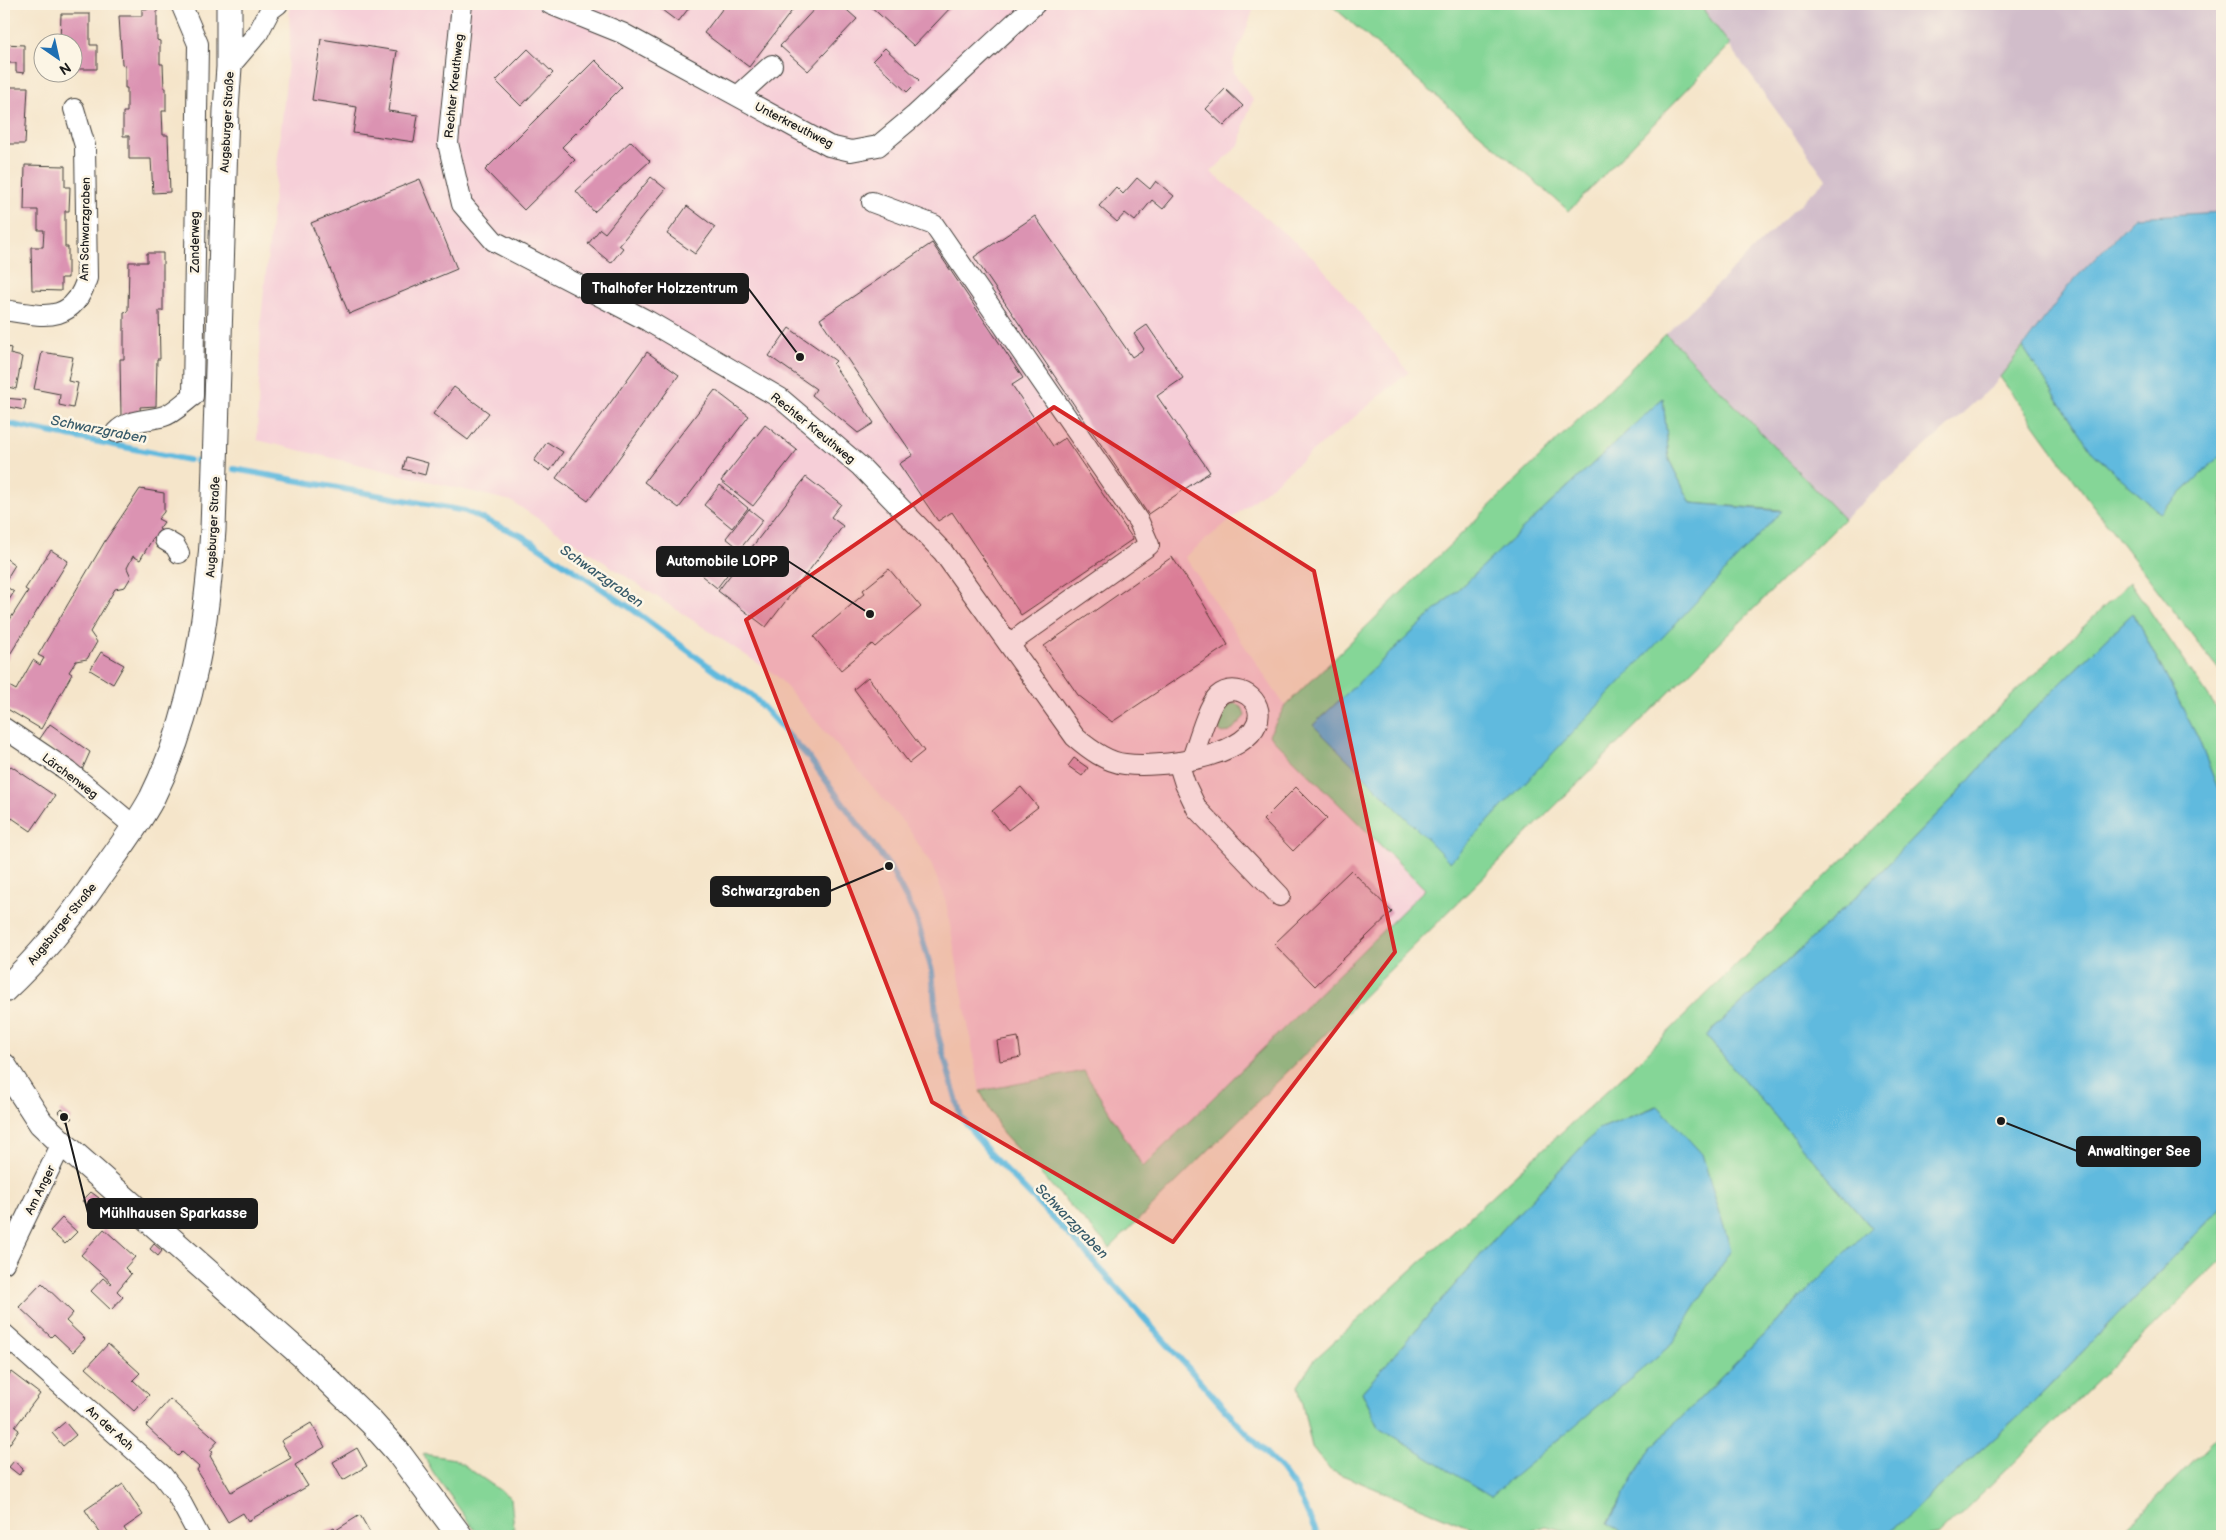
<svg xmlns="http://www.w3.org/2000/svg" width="2226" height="1540" viewBox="0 0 2226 1540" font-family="'Balsamiq Sans',sans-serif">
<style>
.built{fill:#f6cfd8}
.industrial{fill:#d1bdca}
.green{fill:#85d697;stroke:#50795a;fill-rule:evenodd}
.water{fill:#61bade;stroke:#3e6b7d}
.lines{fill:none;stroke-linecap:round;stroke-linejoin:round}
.stream{stroke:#61bade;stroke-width:6}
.building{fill:#db93b2}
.minor-casing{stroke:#3d3a36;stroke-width:22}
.major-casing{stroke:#3d3a36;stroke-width:27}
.minor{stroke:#fff;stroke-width:20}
.major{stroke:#fff;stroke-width:25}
.marked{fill:#d62828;fill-opacity:0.2;stroke:#d62828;stroke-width:4;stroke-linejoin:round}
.labels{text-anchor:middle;stroke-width:5;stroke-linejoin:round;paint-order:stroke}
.street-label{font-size:12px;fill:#1c1c1c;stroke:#fcf5e5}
.water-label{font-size:14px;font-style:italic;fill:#385b6a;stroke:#fcf5e5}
.leader{fill:none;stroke:#1c1c1c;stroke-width:2}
.callout-dot{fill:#1c1c1c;stroke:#fcf5e5;stroke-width:2}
.callout{fill:#1c1c1c;stroke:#1c1c1c;stroke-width:2}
.callout-label{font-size:14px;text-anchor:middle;font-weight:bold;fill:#fff}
</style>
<rect width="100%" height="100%" fill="#fcf5e5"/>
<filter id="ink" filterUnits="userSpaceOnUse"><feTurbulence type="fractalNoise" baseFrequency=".02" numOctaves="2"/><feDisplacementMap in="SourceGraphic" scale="10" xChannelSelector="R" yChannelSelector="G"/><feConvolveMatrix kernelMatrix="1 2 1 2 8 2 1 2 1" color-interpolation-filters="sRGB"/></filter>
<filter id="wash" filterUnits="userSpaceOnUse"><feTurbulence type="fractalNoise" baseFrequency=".0096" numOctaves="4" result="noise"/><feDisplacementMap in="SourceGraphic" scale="20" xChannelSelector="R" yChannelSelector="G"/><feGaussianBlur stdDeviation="1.12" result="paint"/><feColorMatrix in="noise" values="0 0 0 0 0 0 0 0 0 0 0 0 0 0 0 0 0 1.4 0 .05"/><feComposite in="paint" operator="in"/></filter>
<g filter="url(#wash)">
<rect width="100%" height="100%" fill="#f5e5ca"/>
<path class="built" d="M 289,4 L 1255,4 L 1245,34 L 1233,61 L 1234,73 L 1253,100 L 1244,124 L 1241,143 L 1211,172 L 1314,258 L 1409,372 L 1185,557 L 1285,706 L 1269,735 L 1425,889 L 1143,1167 L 1084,1071 L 980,1091 L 945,898 L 931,864 L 908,828 L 776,675 L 511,501 L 257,440 L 261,319 L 290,43 Z"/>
<path class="industrial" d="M 1699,4 L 2222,4 L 2222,212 L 2134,217 L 2070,284 L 1994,385 L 1844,519 L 1666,334 L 1826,179 Z"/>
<path class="green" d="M 1330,4 L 1699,4 L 1730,45 L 1569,211 Z
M 1666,334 L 1844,519 L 1110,1248 L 1003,1134 L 980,1091 L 1084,1071 L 1143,1167 L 1425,889 L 1269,735 L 1285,706 ZM 1663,398 L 1669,460 L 1691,503 L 1781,510 L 1313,725 Z
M 2023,347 L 2093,453 L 2160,513 L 2222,454 L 2222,674 L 2088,499 L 2000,377 Z
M 2130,582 L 2222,716 L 2222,799 L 2198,738 L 2133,613 L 2018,725 L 1955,796 L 1847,906 L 1706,1036 L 1871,1227 L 1651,1448 L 1608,1523 L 1627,1536 L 1587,1536 L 1546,1526 L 1516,1536 L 1490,1536 L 1330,1470 L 1312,1447 L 1298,1386 L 1314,1360 L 1639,1061 L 1897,806 ZM 1657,1106 L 1380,1429 L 1362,1392 L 1505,1227 L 1599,1129 Z
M 1235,703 L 1243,709 L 1245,716 L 1230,732 L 1222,733 L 1217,727 C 1219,715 1223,706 1235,703 Z
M 2222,1207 L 2222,1259 L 1938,1536 L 1885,1536 L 2036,1400 Z
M 2222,1432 L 2222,1536 L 2119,1536 Z
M 423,1454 L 455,1459 L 511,1498 L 514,1528 L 512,1536 L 479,1536 L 433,1472 Z"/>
<path class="water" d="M 2222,212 L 2222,454 L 2160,513 L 2093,453 L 2023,347 L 2070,284 L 2135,217 Z
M 1663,398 L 1669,460 L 1691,503 L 1782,511 L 1450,862 L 1313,725 Z
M 2133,613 L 2198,738 L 2222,799 L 2222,1207 L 2036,1400 L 1885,1536 L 1627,1536 L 1608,1523 L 1651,1448 L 1871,1227 L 1706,1036 L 1847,906 L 1955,796 L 2018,725 Z
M 1658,1106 L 1702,1154 L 1731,1250 L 1672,1344 L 1491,1496 L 1380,1429 L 1362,1392 L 1505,1227 L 1599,1129 Z"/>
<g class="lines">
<path class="stream" d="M 4,423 L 189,460
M 196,461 L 202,462
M 234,469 L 465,511 L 522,536 L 632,609 L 714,670 L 752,695 L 811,760 L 889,866 L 916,917 L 932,971 L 938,1035 L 961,1117 L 990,1154 L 1078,1244 L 1240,1426 L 1282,1470 L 1297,1491 L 1318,1536"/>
</g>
<g id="blocks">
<path class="building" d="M 654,4 L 692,4 L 678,22 Z
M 726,4 L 797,4 L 749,67 L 704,33 Z
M 819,4 L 840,4 L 857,19 L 808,71 L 780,46 Z
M 868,4 L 954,4 L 914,46 Z
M 157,8 L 157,40 L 160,41 L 160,64 L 163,64 L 164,88 L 166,88 L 166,111 L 162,111 L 163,135 L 168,135 L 170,192 L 153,193 L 151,159 L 129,159 L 129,136 L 123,136 L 123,112 L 127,112 L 127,88 L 125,88 L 125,65 L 122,64 L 119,16 L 142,16 L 142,9 Z
M 61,14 L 90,14 L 90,45 L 97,45 L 97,69 L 77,69 L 77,50 L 72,50 L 72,42 L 60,42 Z
M 321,39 L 397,51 L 388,111 L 418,115 L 414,142 L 353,133 L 357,107 L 312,100 Z
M 4,44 L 24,45 L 24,73 L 16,72 L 16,63 L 4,63 Z
M 885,48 L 919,80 L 907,92 L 873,60 Z
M 528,49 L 553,73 L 521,106 L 496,81 Z
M 595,60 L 622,87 L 562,147 L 575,160 L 524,210 L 485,170 Z
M 9,87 L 28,87 L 25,144 L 4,144 L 4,100 L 9,101 Z
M 1225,89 L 1243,106 L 1224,126 L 1206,109 Z
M 631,141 L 650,161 L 594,212 L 576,191 Z
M 25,165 L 65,166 L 65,187 L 70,187 L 69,211 L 65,211 L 65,247 L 68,247 L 68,278 L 61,278 L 61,291 L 32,290 L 31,247 L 43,247 L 44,230 L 38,230 L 38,210 L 24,210 Z
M 651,177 L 666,189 L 619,245 L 623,248 L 611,263 L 588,244 L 600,229 L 605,233 Z
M 1137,178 L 1150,189 L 1156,181 L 1174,196 L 1163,209 L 1152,200 L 1135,221 L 1125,213 L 1117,222 L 1099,206 L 1116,187 L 1123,194 Z
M 420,179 L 457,269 L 349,314 L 311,223 Z
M 687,206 L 715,227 L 695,254 L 667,234 Z
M 1035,216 L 1132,357 L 1144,349 L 1134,334 L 1147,325 L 1183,378 L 1157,396 L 1210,472 L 1148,514 L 974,257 Z
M 932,243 L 1023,378 L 1012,385 L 1053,446 L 1065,438 L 1133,539 L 1021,615 L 952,512 L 938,521 L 899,464 L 913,455 L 820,319 Z
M 147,253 L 163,253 L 163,311 L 159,311 L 160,359 L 157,359 L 156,406 L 140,407 L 141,416 L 121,417 L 120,359 L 124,359 L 124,312 L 128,311 L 129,262 L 147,262 Z
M 789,328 L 836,361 L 833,364 L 874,423 L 858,433 L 812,395 L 816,389 L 769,356 Z
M 4,346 L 11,348 L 10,354 L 22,357 L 16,389 L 4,386 Z
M 42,352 L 73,357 L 68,381 L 78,383 L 73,408 L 59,405 L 60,394 L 34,389 Z
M 647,352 L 679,375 L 588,501 L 556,478 Z
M 454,387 L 489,413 L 468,440 L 433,414 Z
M 715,390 L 749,416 L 679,508 L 644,482 Z
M 5,398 L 26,400 L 24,410 L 4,406 Z
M 765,425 L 797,450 L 753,506 L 721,481 Z
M 547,442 L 563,452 L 550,471 L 534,461 Z
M 406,457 L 428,463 L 425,475 L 403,469 Z
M 806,477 L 841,504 L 831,517 L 843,526 L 766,627 L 718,591 Z
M 720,485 L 748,508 L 732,528 L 704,505 Z
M 140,489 L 164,493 L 164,512 L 158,519 L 164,522 L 159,529 L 168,535 L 163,544 L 153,538 L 140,560 L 133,556 L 127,568 L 131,577 L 125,587 L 115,589 L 100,615 L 90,632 L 97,642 L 87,659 L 76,661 L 69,672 L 72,674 L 41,729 L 4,707 L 4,683 L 16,690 L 33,660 L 40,665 L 44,658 L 38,655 L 105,541 Z
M 749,509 L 763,520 L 740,549 L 726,538 Z
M 51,550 L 68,561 L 4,664 L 4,629 L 28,591 L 25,589 Z
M 719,555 L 733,567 L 717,588 L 702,576 Z
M 4,557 L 15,565 L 4,583 Z
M 1172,557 L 1200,598 L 1228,645 L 1112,722 L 1078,695 L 1044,646 Z
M 889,569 L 921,607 L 875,647 L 872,644 L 841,670 L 814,637 L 865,593 L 863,590 Z
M 4,585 L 14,592 L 4,608 Z
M 101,652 L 124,665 L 113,684 L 90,670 Z
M 868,677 L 924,751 L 909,763 L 854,689 Z
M 50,724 L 90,752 L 82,770 L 39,740 Z
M 1074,758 L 1088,768 L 1082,776 L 1068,766 Z
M 11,766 L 55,796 L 31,831 L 12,818 L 4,830 L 4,772 Z
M 1021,787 L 1038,807 L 1008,830 L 992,811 Z
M 1296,787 L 1327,818 L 1293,851 L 1263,820 Z
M 1351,870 L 1392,912 L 1315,986 L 1274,944 Z
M 1018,1037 L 1021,1057 L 1000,1061 L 997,1041 Z
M 62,1109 L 72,1118 L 68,1122 L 59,1112 Z
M 91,1192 L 99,1198 L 90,1208 L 82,1201 Z
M 62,1218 L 77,1232 L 65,1244 L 50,1231 Z
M 104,1229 L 135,1257 L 125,1268 L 131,1274 L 117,1291 L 123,1297 L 111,1310 L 91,1291 L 103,1278 L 110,1284 L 112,1283 L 81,1255 Z
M 154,1244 L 162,1251 L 158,1256 L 150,1249 Z
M 42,1283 L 73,1313 L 66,1321 L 85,1339 L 73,1352 L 54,1334 L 51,1337 L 19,1307 Z
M 108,1344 L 140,1373 L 133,1380 L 149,1395 L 134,1411 L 86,1368 Z
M 11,1372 L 40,1394 L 15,1427 L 19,1430 L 6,1449 L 4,1447 L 4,1382 Z
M 170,1399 L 218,1441 L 210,1450 L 213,1452 L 210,1456 L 231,1492 L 291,1458 L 281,1441 L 311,1423 L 325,1447 L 295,1465 L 308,1486 L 248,1521 L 243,1513 L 228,1522 L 197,1470 L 199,1467 L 182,1452 L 178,1456 L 146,1426 Z
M 65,1422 L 76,1435 L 63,1446 L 52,1433 Z
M 357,1448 L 367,1466 L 343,1480 L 333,1462 Z
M 14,1461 L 23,1469 L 19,1475 L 9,1467 Z
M 123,1484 L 143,1515 L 124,1528 L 129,1536 L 102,1536 L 85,1510 Z
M 360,1515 L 372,1536 L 319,1536 L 334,1527 L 336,1530 Z"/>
</g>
</g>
<g filter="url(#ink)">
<use href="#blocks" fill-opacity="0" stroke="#3d3a36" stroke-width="1"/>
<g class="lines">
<defs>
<path id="minor" d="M 462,4 L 448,143 L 462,204 L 494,241 L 648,321 L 780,398 L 861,467 L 943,552 L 1075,737 C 1089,749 1106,762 1125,764 C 1158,768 1242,759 1257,723 C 1266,700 1236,680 1218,696 C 1208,705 1197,745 1192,759
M 550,4 L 622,33 L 829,146 L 851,151 L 878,146 L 914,116 L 1035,4
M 229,67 L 258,33 L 270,10 L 278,4
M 738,96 L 772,65
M 872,202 L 934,225 L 1139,522 L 1149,545 L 1009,644
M 4,310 C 43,316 73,325 87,278 L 85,146 L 74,109
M 116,432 C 128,419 148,421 164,416 C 174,413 184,402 193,396 L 198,44 L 181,4
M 165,540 L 175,546 L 179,553
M 4,728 L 68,771 L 135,827
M 1178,762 L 1185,784 L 1197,809 L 1280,896
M 4,1263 L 62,1143
M 4,1334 L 162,1475 L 176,1493 L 199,1536"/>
<path id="major" d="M 4,990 C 40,957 71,918 99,877 C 117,852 137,826 152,798 C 193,715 207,621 213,530 L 226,110 L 229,67 L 229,4
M 4,1066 L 41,1123 L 62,1143 L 304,1357 L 371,1422 L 397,1451 L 460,1536"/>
</defs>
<use href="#minor" class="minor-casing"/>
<use href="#major" class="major-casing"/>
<use href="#minor" class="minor"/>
<use href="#major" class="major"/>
</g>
</g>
<path class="marked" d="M 1054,407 L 1314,571 L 1395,952 L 1173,1242 L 932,1102 L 746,620 Z"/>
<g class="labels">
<g class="street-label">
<text transform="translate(454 86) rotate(-84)" y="4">Rechter Kreuthweg</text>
<text transform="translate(227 122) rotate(-87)" y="4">Augsburger Straße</text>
<text transform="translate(794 125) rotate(27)" y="4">Unterkreuthweg</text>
<text transform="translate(85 229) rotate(-89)" y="4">Am Schwarzgraben</text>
<text transform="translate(195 242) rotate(-90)" y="4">Zanderweg</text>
<text transform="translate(813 428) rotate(39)" y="4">Rechter Kreuthweg</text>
<text transform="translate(213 527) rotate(-87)" y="4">Augsburger Straße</text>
<text transform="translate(70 776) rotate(37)" y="4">Lärchenweg</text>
<text transform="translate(62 924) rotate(-51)" y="4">Augsburger Straße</text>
<text transform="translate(40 1190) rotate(-64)" y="4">Am Anger</text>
<text transform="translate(110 1428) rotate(42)" y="4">An der Ach</text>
</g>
<g class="water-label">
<text transform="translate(99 429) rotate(11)" y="5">Schwarzgraben</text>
<text transform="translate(602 576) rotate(35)" y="5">Schwarzgraben</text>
<text transform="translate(1072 1221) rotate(46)" y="5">Schwarzgraben</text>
</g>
</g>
<path class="leader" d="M800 357L748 288M870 614L788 561M889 866L830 891M2001 1121L2077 1151M64 1117L88 1213"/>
<g class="callout-dot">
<circle cx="800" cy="357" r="5"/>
<circle cx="870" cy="614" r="5"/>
<circle cx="889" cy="866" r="5"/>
<circle cx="2001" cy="1121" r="5"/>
<circle cx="64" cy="1117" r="5"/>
</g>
<g class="callout">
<rect x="582" y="274" width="166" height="29" rx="5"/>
<rect x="657" y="547" width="131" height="29" rx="5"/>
<rect x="711" y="877" width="119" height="29" rx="5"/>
<rect x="2077" y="1137" width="123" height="29" rx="5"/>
<rect x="88" y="1199" width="169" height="29" rx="5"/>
</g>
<g class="callout-label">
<text x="665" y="293">Thalhofer Holzzentrum</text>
<text x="722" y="566">Automobile LOPP</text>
<text x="771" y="896">Schwarzgraben</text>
<text x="2139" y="1156">Anwaltinger See</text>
<text x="173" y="1218">Mühlhausen Sparkasse</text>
</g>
<rect width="2226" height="1540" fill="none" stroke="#fcf5e5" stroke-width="20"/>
<g transform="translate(58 58) rotate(146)"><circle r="24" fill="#fcf5e5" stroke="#a29e95"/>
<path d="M0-4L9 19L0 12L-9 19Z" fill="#1f6fb2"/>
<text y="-8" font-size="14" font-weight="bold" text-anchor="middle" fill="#1c1c1c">N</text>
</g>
</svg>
